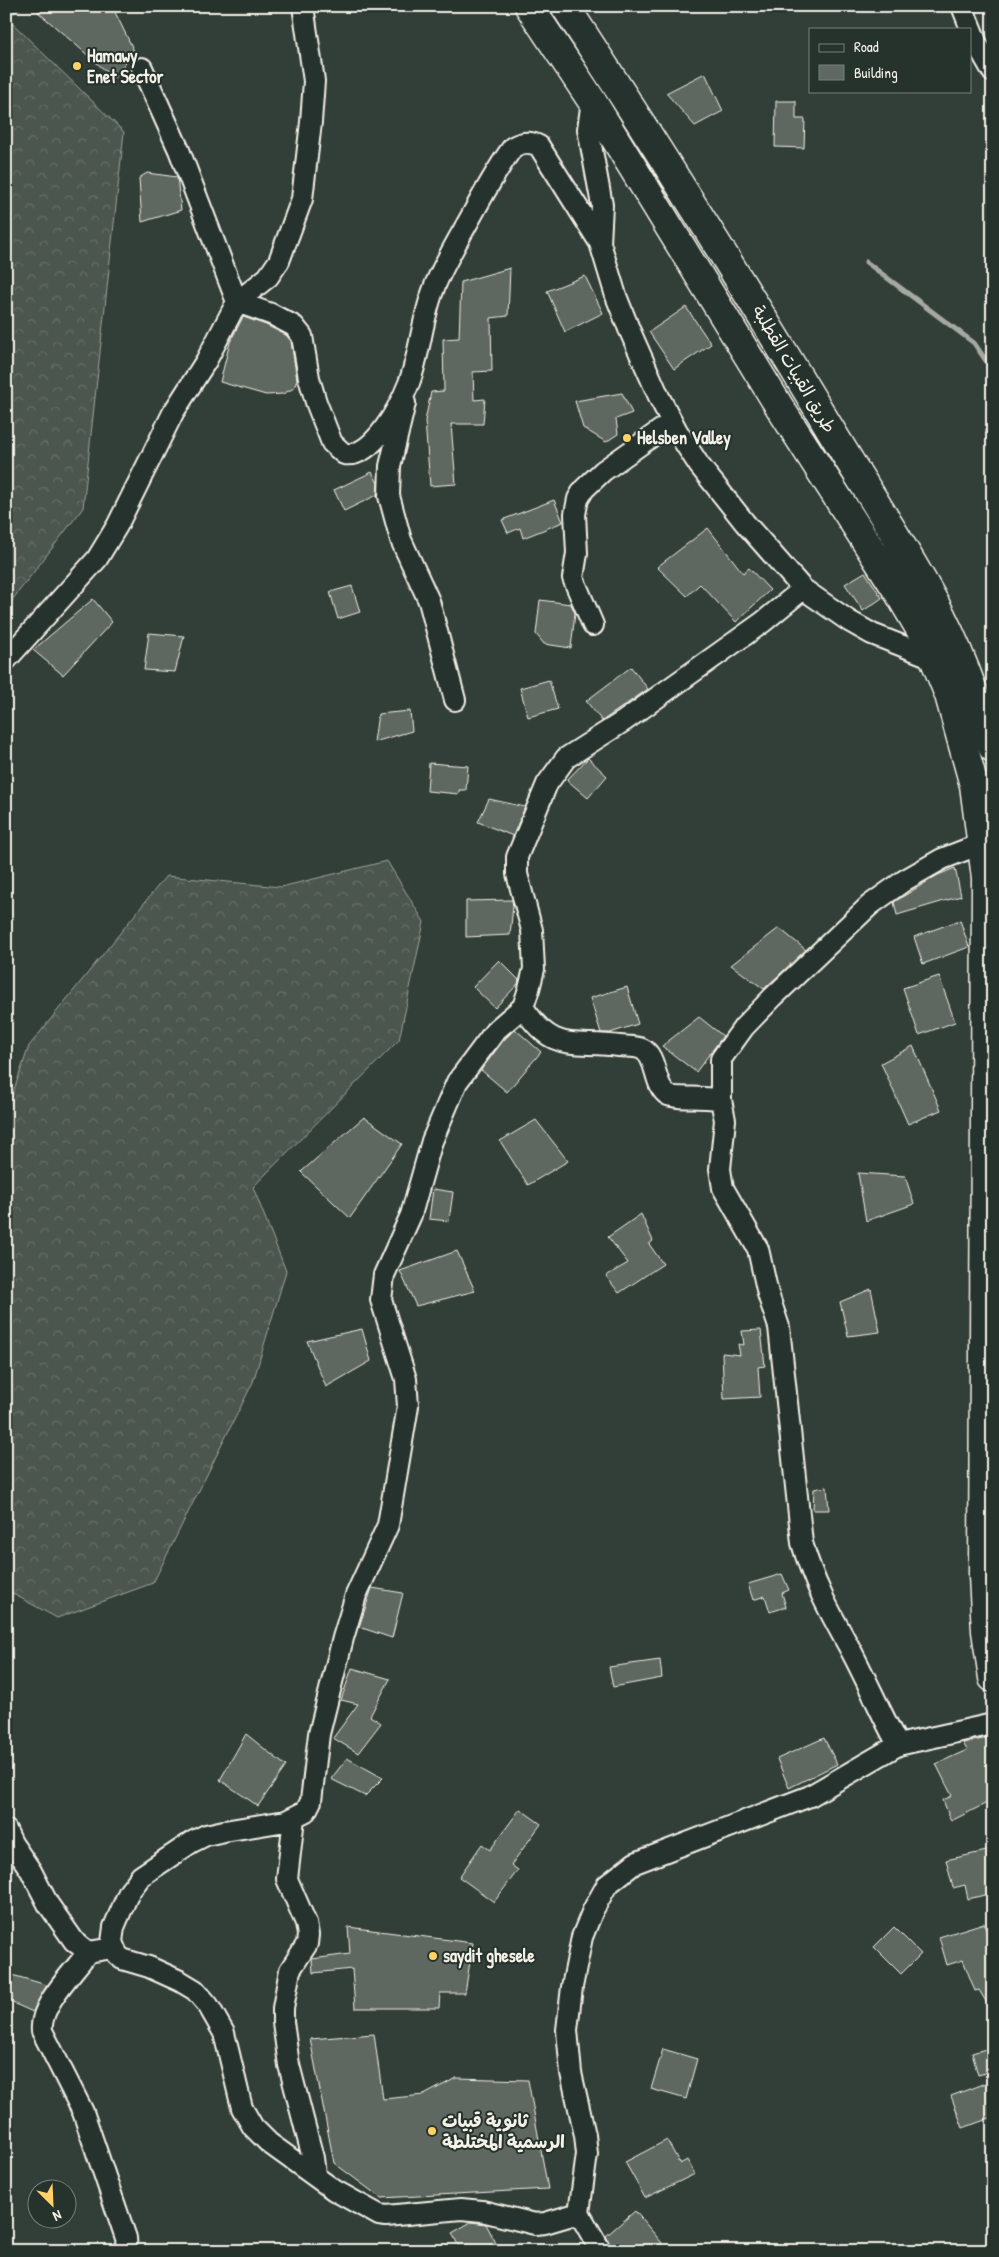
<svg xmlns="http://www.w3.org/2000/svg" width="999" height="2257" viewBox="0 0 999 2257" font-family="'Patrick Hand','Playpen Sans Arabic',sans-serif">
<style>
.forest{fill:url(#forest-crowns);stroke:#a0a49c}
.lines{fill:none;stroke-linecap:round;stroke-linejoin:round}
.stream{stroke:#a6a9a1;stroke-width:5}
.building{fill:#5f6861;stroke:#f4f1e8}
.street-casing{stroke:#f4f1e8;stroke-width:24}
.secondary-casing{stroke:#f4f1e8;stroke-width:31}
.street{stroke:#26332d;stroke-width:20}
.secondary{stroke:#26332d;stroke-width:28}
.poi-dot{fill:#ffd166;stroke:#26332d;stroke-width:2}
.labels{text-anchor:middle;stroke-width:4;stroke-linejoin:round;paint-order:stroke}
.poi-label{font-size:18px;font-weight:bold;fill:#f4f1e8;stroke:#26332d;text-anchor:start}
.street-label{font-size:18px;fill:#f4f1e8;stroke:#26332d}
</style>
<defs>
<pattern id="forest-crowns" width="20" height="18" patternUnits="userSpaceOnUse" patternTransform="scale(1.25)"><rect width="20" height="18" fill="#4c564f"/><path d="M2 6a3 3 0 1 1 6 0M12 15a3 3 0 1 1 6 0" fill="none" stroke="#666f68"/></pattern>
</defs>
<rect width="100%" height="100%" fill="#323e38"/>
<filter id="ink" filterUnits="userSpaceOnUse"><feTurbulence type="fractalNoise" baseFrequency=".02" numOctaves="2"/><feDisplacementMap in="SourceGraphic" scale="10" xChannelSelector="R" yChannelSelector="G"/><feConvolveMatrix kernelMatrix="1 2 1 2 8 2 1 2 1" color-interpolation-filters="sRGB"/></filter>
<g filter="url(#ink)">
<path class="forest" d="M 6,6 L 24,6 L 7,18 L 124,132 L 83,508 L 6,608 Z
M 387,861 L 424,922 L 399,1040 L 253,1187 L 286,1271 L 253,1382 L 153,1583 L 57,1618 L 6,1590 L 6,1113 L 29,1046 L 166,876 L 281,887 Z"/>
<g class="lines">
<path class="stream" d="M 866,262 L 974,343 L 993,371"/>
</g>
<path class="building" d="M 49,6 L 112,6 L 134,51 L 114,78 L 38,12 Z
M 705,73 L 723,111 L 695,126 L 666,93 Z
M 776,101 L 796,101 L 796,119 L 805,119 L 804,148 L 775,147 Z
M 147,173 L 177,177 L 181,210 L 142,222 L 139,178 Z
M 510,268 L 508,316 L 491,318 L 492,371 L 473,372 L 474,400 L 485,399 L 483,424 L 451,424 L 456,484 L 430,486 L 425,421 L 431,392 L 444,391 L 443,339 L 459,338 L 461,282 Z
M 585,276 L 603,313 L 565,332 L 547,291 Z
M 686,307 L 711,344 L 674,369 L 649,332 Z
M 243,317 L 266,325 L 286,335 L 291,341 L 297,380 L 294,388 L 283,394 L 266,395 L 220,382 L 230,342 Z
M 622,393 L 632,413 L 616,419 L 618,434 L 606,442 L 583,428 L 575,401 Z
M 372,472 L 378,483 L 377,495 L 344,511 L 334,490 Z
M 554,500 L 563,522 L 523,538 L 520,528 L 508,533 L 502,520 Z
M 708,528 L 743,573 L 749,568 L 770,590 L 736,622 L 700,584 L 687,596 L 657,567 Z
M 865,572 L 882,598 L 863,611 L 845,584 Z
M 352,586 L 360,612 L 338,619 L 330,592 Z
M 93,599 L 112,622 L 63,675 L 33,650 Z
M 540,600 L 571,604 L 575,613 L 571,648 L 544,644 L 536,634 Z
M 149,633 L 184,636 L 175,672 L 144,670 Z
M 631,667 L 648,689 L 602,721 L 586,701 Z
M 549,680 L 558,709 L 528,717 L 520,688 Z
M 410,711 L 412,731 L 374,742 L 378,714 Z
M 588,758 L 607,776 L 588,798 L 567,780 Z
M 429,763 L 468,766 L 466,790 L 459,790 L 459,794 L 427,791 Z
M 489,799 L 525,807 L 513,836 L 478,822 Z
M 955,868 L 961,896 L 897,915 L 894,902 L 938,875 Z
M 512,900 L 513,906 L 510,935 L 466,937 L 466,901 Z
M 960,920 L 969,947 L 923,964 L 914,937 Z
M 779,928 L 806,950 L 764,989 L 731,965 Z
M 499,960 L 519,980 L 518,984 L 495,1008 L 473,987 Z
M 939,976 L 955,1022 L 919,1035 L 903,988 Z
M 627,987 L 638,1024 L 610,1033 L 601,1033 L 590,998 Z
M 699,1017 L 723,1036 L 696,1072 L 662,1046 Z
M 515,1029 L 541,1052 L 507,1092 L 481,1070 L 503,1041 Z
M 913,1046 L 941,1110 L 908,1124 L 881,1063 Z
M 364,1117 L 402,1144 L 350,1218 L 301,1172 Z
M 536,1120 L 568,1161 L 528,1185 L 500,1141 Z
M 858,1173 L 905,1176 L 914,1204 L 866,1221 Z
M 433,1189 L 453,1192 L 449,1221 L 429,1219 Z
M 641,1214 L 653,1241 L 649,1244 L 663,1264 L 619,1293 L 606,1276 L 628,1263 L 608,1237 Z
M 457,1251 L 475,1291 L 416,1306 L 400,1271 Z
M 871,1289 L 880,1332 L 848,1336 L 840,1302 Z
M 362,1329 L 371,1361 L 326,1387 L 307,1341 Z
M 761,1330 L 765,1366 L 758,1367 L 760,1397 L 724,1399 L 722,1353 L 740,1355 L 738,1344 L 744,1345 L 742,1331 Z
M 827,1487 L 829,1510 L 813,1510 L 814,1489 Z
M 782,1574 L 789,1590 L 782,1593 L 786,1607 L 770,1612 L 765,1596 L 753,1600 L 748,1584 Z
M 372,1588 L 403,1593 L 392,1638 L 359,1627 Z
M 660,1660 L 662,1678 L 613,1687 L 609,1667 Z
M 352,1668 L 390,1679 L 370,1716 L 381,1723 L 358,1753 L 333,1738 L 358,1704 L 341,1700 Z
M 246,1734 L 286,1766 L 258,1806 L 220,1780 Z
M 993,1737 L 993,1800 L 951,1821 L 943,1800 L 952,1796 L 936,1764 L 967,1750 L 963,1743 Z
M 824,1738 L 837,1764 L 789,1788 L 777,1759 Z
M 347,1758 L 383,1778 L 365,1796 L 331,1779 Z
M 520,1809 L 541,1824 L 511,1865 L 518,1870 L 494,1902 L 459,1877 L 482,1844 L 490,1850 Z
M 991,1850 L 993,1893 L 968,1899 L 965,1885 L 953,1888 L 946,1860 Z
M 984,1923 L 993,1952 L 993,2013 L 979,1990 L 975,1991 L 963,1960 L 947,1965 L 939,1937 Z
M 348,1927 L 473,1943 L 465,1993 L 440,1993 L 439,2008 L 355,2008 L 352,1969 L 313,1973 L 312,1959 L 350,1954 Z
M 894,1927 L 921,1954 L 901,1974 L 874,1947 Z
M 12,1975 L 47,1985 L 33,2012 L 6,2000 L 6,1984 Z
M 374,2034 L 383,2099 L 424,2095 L 456,2078 L 528,2080 L 548,2189 L 381,2198 L 334,2163 L 310,2039 Z
M 993,2047 L 993,2071 L 978,2075 L 972,2053 Z
M 663,2049 L 697,2059 L 686,2099 L 651,2089 Z
M 988,2082 L 993,2096 L 993,2117 L 963,2128 L 951,2096 Z
M 667,2140 L 680,2164 L 687,2160 L 695,2174 L 645,2198 L 625,2162 Z
M 635,2211 L 662,2243 L 653,2251 L 613,2251 L 606,2236 Z
M 471,2222 L 486,2224 L 496,2243 L 481,2251 L 461,2251 L 452,2233 Z"/>
<g class="lines">
<defs>
<path id="street" d="M 962,6 L 977,44 L 993,72
M 142,68 L 179,150 L 237,302 L 271,314 L 294,326 L 302,336 L 309,378 L 316,402 L 332,443 L 344,454 C 373,459 400,406 409,383 C 421,351 422,315 436,283 C 445,262 457,242 468,222 C 482,197 496,170 513,147 C 522,142 530,141 539,146 L 600,243
M 592,101 L 588,129 L 602,205 L 600,243 L 616,296 L 629,329 L 660,399 L 677,431 L 699,465 L 745,523 L 803,589 L 849,621 L 872,634 L 936,659
M 405,403 L 390,466 L 389,496 L 401,540 L 429,601 L 455,700
M 593,625 L 573,578 L 577,553 L 575,514 L 578,499 L 584,489 L 603,471 L 672,422
M 6,660 L 97,559 L 117,526 L 173,413 L 206,361 L 237,302 L 268,277 L 279,261 L 302,199 L 311,122 L 314,81 L 303,6
M 523,1007 C 553,1054 572,1040 619,1046 C 626,1047 636,1046 642,1049 C 658,1056 653,1086 668,1095 C 675,1099 708,1096 721,1100 L 721,1059 L 744,1027 L 773,997 L 870,905 L 905,880 L 942,859 L 983,843
M 721,1100 L 725,1120 L 720,1169 L 723,1188 L 758,1249 L 768,1294 L 779,1327 L 802,1543 C 814,1583 828,1609 848,1645 C 866,1678 880,1712 898,1745
M 294,1818 L 287,1879 L 306,1923 L 308,1935 L 307,1944 L 290,1970 L 283,2008 L 283,2022 L 289,2065 L 313,2158 L 315,2175
M 6,1830 L 12,1843 L 31,1871 L 48,1904 L 74,1941 L 88,1952
M 113,1948 L 88,1952 C 73,1973 39,2005 42,2031 L 83,2112 L 126,2238 L 127,2251
M 579,2213 L 545,2223 L 535,2224 L 482,2211 L 461,2209 L 386,2216 L 379,2215 L 334,2190 L 269,2143 L 253,2127 L 242,2108 L 224,2033 L 208,2005 L 195,1990 L 180,1981 L 149,1967 L 122,1959 L 117,1954 L 112,1942 L 114,1927 L 129,1892 L 141,1876 L 192,1842 L 206,1835 L 224,1831 L 286,1821 L 306,1811 L 311,1801 L 319,1734 L 343,1638 L 356,1595 L 388,1525 L 408,1406 L 406,1379 L 381,1300 L 384,1275 L 411,1215 L 432,1141 L 457,1082 L 496,1030 L 523,1007 L 529,989 L 534,969 L 532,930 L 517,874 L 517,857 L 547,784 L 566,758 L 624,721 L 763,622 L 803,589
M 601,2251 L 579,2213 L 587,2154 L 585,2135 L 571,2073 L 567,2030 L 572,1987 L 582,1937 L 593,1910 L 607,1885 L 635,1863 L 810,1796 L 898,1745 L 993,1724"/>
<path id="secondary" d="M 529,6 L 592,101 L 782,411 L 897,590 L 927,641 L 949,695 L 974,785 L 986,878 L 983,1576 L 986,1631 L 993,1678
M 565,6 C 653,140 737,275 820,412 C 857,475 898,536 933,600 C 959,647 976,698 993,748"/>
</defs>
<use href="#street" class="street-casing"/>
<use href="#secondary" class="secondary-casing"/>
<use href="#street" class="street"/>
<use href="#secondary" class="secondary"/>
</g>
</g>
<g class="poi-dot">
<circle cx="77" cy="66" r="5"/>
<circle cx="627" cy="438" r="5"/>
<circle cx="433" cy="1956" r="5"/>
<circle cx="432" cy="2131" r="5"/>
</g>
<g class="labels">
<g class="poi-label">
<text x="87" y="62">Hamawy<tspan x="87" dy="21">Enet Sector</tspan></text>
<text x="637" y="444">Helsben Valley</text>
<text x="443" y="1962">saydit ghesele</text>
<text x="442" y="2127">ثانوية قبيات<tspan x="442" dy="21">الرسمية المختلطة</tspan></text>
</g>
<g class="street-label">
<text transform="translate(794 369) rotate(59)" y="6">طريق القبيات القطلبة</text>
</g>
</g>
<rect width="999" height="2257" fill="none" stroke="#26332d" stroke-width="25"/>
<rect x="12" y="12" width="974" height="2232" fill="none" stroke="#f4f1e8" stroke-width="2" filter="url(#ink)"/>
<rect x="809" y="28" width="162" height="65" fill="#26332d" stroke="#787f78"/>
<rect x="819" y="44" width="25" height="8" fill="#26332d" stroke="#787f78"/>
<text x="854" y="52" font-size="15" fill="#f4f1e8">Road</text>
<rect x="819" y="65" width="25" height="15" fill="#5f6861" stroke="#787f78"/>
<text x="854" y="78" font-size="15" fill="#f4f1e8">Building</text>
<g transform="translate(52 2204) rotate(156)"><circle r="24" fill="#26332d" stroke="#787f78"/>
<path d="M0-4L9 19L0 12L-9 19Z" fill="#ffd166"/>
<text y="-8" font-size="14" font-weight="bold" text-anchor="middle" fill="#f4f1e8">N</text>
</g>
</svg>
